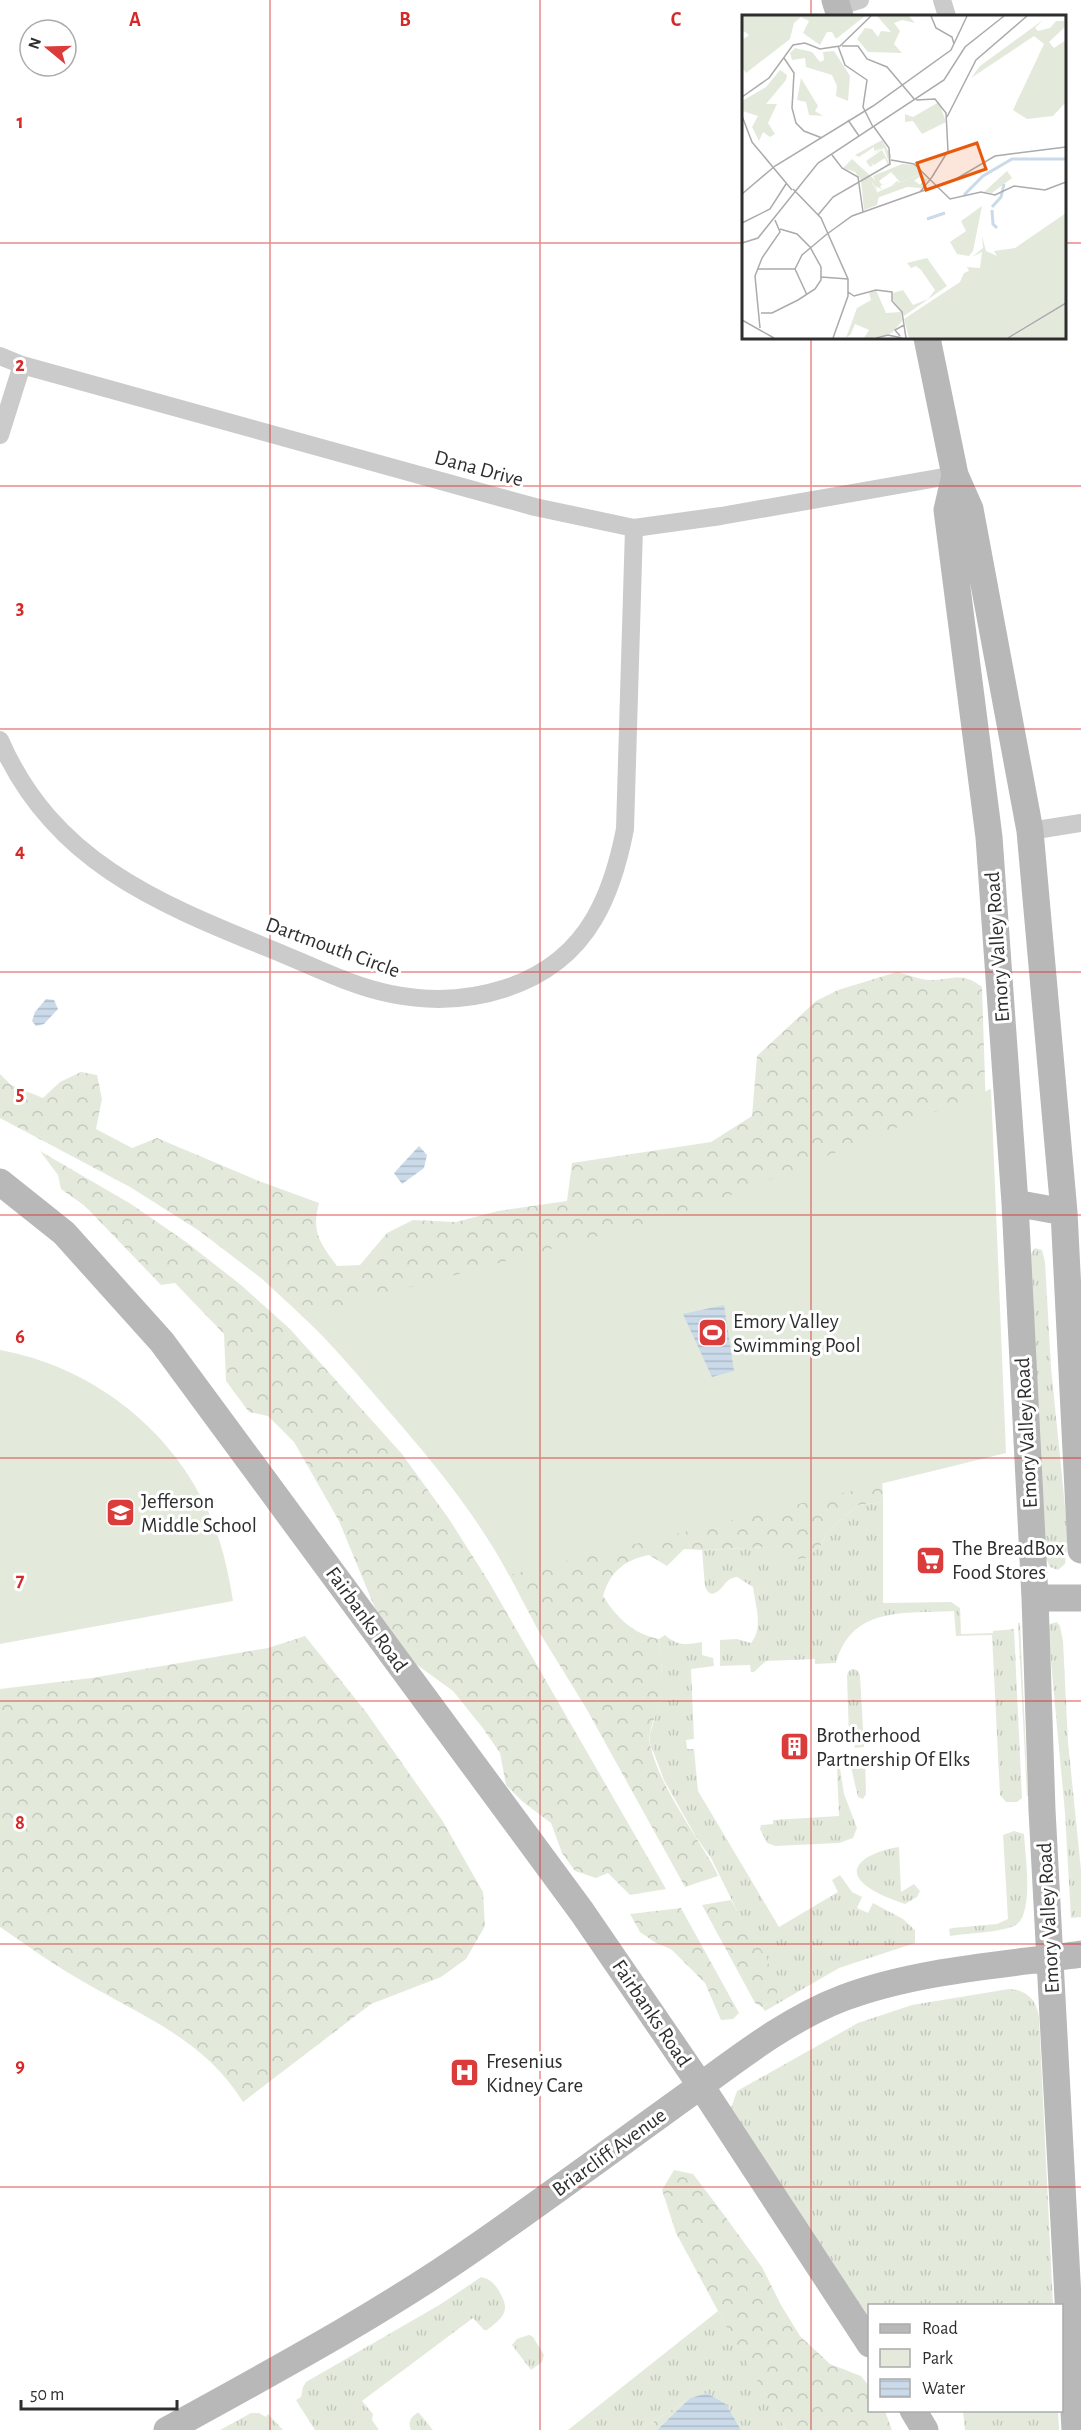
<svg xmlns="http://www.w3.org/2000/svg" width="1081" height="2430" viewBox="0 0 1081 2430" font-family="'Alegreya Sans',sans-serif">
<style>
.grass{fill:url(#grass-tufts)}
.forest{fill:url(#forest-crowns)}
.park{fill:#e3eadc}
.water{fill:url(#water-rules)}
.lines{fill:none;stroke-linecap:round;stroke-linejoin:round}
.street{stroke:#cbcbcb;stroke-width:18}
.secondary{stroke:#b8b8b8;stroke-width:27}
.grid{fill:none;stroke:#d62828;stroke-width:1.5;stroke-opacity:0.55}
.labels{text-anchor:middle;stroke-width:6;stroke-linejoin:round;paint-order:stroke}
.street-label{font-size:21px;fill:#2e2e2e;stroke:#fff}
.poi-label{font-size:21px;fill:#2e2e2e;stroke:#fff;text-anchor:start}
.inset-river{fill:none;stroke:#cadae9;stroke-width:3}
.inset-road{fill:none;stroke:#ababab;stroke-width:1.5}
.view{fill:#e8590c;fill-opacity:0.15;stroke:#e8590c;stroke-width:3}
.inset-edge{fill:none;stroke:#2e2e2e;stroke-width:3}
.grid-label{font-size:20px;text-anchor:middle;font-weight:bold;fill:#d62828;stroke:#fff;stroke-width:6;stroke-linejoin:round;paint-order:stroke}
</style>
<defs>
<pattern id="grass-tufts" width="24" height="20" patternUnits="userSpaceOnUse" patternTransform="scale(1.5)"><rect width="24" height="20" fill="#e3eadc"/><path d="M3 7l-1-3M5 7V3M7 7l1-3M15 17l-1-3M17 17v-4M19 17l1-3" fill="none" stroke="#c3c9bd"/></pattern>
<pattern id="forest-crowns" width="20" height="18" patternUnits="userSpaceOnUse" patternTransform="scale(1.5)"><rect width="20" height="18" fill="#e3eadc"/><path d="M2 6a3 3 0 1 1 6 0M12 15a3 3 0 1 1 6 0" fill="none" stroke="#c3c9bd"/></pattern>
<pattern id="water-rules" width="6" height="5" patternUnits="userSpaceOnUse" patternTransform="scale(1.5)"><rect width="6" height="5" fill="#cadae9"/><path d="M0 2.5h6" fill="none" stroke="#aebbc8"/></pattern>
</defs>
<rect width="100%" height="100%" fill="#fff"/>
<path class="grass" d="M 1035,1248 L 1042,1250 L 1045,1262 L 1051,1367 L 1068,1536 L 1065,1564 L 1058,1570 L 1050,1567 L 1045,1556 L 1030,1255 Z
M 883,1502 L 883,1603 L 951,1602 L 960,1608 L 961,1634 L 993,1633 L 993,1631 L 1014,1629 L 1022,1798 L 1017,1802 L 1006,1802 L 1000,1795 L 992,1635 L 956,1636 L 954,1611 C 906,1614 852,1605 836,1663 L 815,1664 L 815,1659 L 766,1661 L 754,1672 L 751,1672 L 750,1665 L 720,1666 L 720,1640 L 737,1639 L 751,1643 C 764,1627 755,1605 753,1587 L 737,1577 C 724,1578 724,1591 712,1594 L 708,1592 L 705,1587 L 702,1550 L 769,1547 L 819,1548 L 829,1530 L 858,1505 Z
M 1057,1622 L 1060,1626 L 1063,1641 L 1068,1742 L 1081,1870 L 1081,1917 L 1071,1918 L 1065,1813 L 1048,1630 L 1050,1624 Z
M 1018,1623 L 1020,1623 L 1028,1796 L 1027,1796 Z
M 665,1635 C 677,1646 686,1645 702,1642 L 702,1655 L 713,1658 L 714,1666 L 691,1669 L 694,1739 L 686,1740 L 687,1749 L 694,1749 L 698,1791 L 779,1927 L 838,1892 L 832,1880 L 840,1875 L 852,1892 L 862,1897 L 857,1908 L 868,1913 L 873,1903 L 903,1919 L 915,1930 L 915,1943 L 839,1968 L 765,2011 L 762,2007 L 775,2001 L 766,1957 L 746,1929 L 711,1858 L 696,1837 L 664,1780 L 650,1743 L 650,1734 L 660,1700 L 662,1672 L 659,1639 Z
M 852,1669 L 857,1670 L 860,1675 L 864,1747 L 855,1748 L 854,1738 L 849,1738 L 847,1675 L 849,1671 Z
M 856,1757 L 865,1757 L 866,1794 L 863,1799 L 858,1797 L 851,1767 L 856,1767 Z
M 837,1768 L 840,1768 L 844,1794 L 857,1828 L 853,1838 L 839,1843 L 775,1846 L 767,1843 L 760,1829 L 761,1825 L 773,1824 L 773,1820 L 839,1816 Z
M 1014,1831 L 1024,1834 C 1025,1854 1035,1917 1014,1926 C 997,1933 968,1933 950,1936 L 949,1929 L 952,1928 L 997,1924 L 1008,1919 L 1003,1835 Z
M 899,1847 L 901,1892 L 914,1884 L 920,1891 L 917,1897 L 905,1904 C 886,1898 834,1878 868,1857 C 879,1851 887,1849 899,1847 Z
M 1009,1989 C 1027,1990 1036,1999 1039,2017 L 1053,2305 L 870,2306 L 869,2325 L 731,2108 L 737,2091 L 858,2023 L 912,2005 Z
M 481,2277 C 490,2279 494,2283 499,2291 C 511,2311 504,2317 487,2330 L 484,2330 L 473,2318 L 362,2401 L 373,2414 L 372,2420 L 379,2430 L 315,2430 L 296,2400 L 301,2397 L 303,2387 L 306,2382 L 441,2304 Z
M 718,2311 L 786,2430 L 741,2430 L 726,2404 L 707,2393 L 690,2398 L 641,2430 L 568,2430 Z
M 529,2335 L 533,2337 L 544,2355 L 542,2362 L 531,2370 L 512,2345 L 517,2339 Z
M 963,2411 L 1058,2411 L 1059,2430 L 965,2430 Z
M 251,2413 L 259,2413 L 266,2417 L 268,2414 L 283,2430 L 220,2430 Z
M 417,2413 L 419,2413 L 433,2430 L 411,2430 C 408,2422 410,2418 417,2413 Z"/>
<path class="forest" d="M 897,972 C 907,974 920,980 930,980 C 952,980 962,971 982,987 L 986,1111 L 882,1473 L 883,1502 L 858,1505 L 829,1530 L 819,1548 L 806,1558 L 792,1560 L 780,1558 L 769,1547 L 702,1550 L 684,1549 L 667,1566 L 649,1555 C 624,1560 610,1572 603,1596 C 617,1618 633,1634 659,1639 C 661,1659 664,1679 660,1699 C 658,1714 647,1729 650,1744 C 657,1776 678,1808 695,1836 C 703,1850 712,1861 718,1876 L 685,1887 L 586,1708 L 538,1630 L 489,1537 L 439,1469 L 327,1339 L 261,1278 L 198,1230 L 130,1187 L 0,1118 L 0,1074 L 11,1085 L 43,1098 L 60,1082 L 81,1072 L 97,1075 L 102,1099 L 96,1129 L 132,1148 L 157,1138 L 259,1181 L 319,1203 C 311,1232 320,1243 337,1266 L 360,1265 L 387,1233 L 413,1220 L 456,1222 L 498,1211 L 567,1201 L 572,1163 L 711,1142 L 752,1116 L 757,1056 L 816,1001 L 838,990 Z
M 40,1151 L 131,1204 L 186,1242 L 241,1285 L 290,1329 L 402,1454 L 449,1519 L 489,1582 L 666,1889 L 630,1895 L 608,1873 L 596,1878 L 575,1871 L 562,1853 L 551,1823 L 523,1802 L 506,1785 L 500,1753 L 482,1727 L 453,1691 L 413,1662 L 377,1613 L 339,1521 L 294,1442 L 268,1416 L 249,1412 L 226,1381 L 224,1334 L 175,1283 L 161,1285 L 85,1206 L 61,1189 L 58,1175 Z
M 305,1636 L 366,1712 L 442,1820 L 483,1892 L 485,1926 L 466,1959 L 441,1977 L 371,2004 L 243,2102 C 206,2041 144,2017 84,1982 C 55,1966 28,1946 0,1927 L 0,1689 L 91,1678 L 268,1648 Z
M 731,1900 L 747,1929 L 766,1957 L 778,1989 L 775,2001 L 762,2007 L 755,2003 L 702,1905 Z
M 681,1908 L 739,2013 L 733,2019 L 721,2020 L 705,1983 L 671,1949 L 656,1943 L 640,1932 L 630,1914 Z
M 674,2170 L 693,2174 L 716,2204 L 762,2267 L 781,2305 L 800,2336 L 830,2364 L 861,2376 L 869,2386 L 870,2410 L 885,2411 L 892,2430 L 786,2430 L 731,2335 L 676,2233 L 662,2190 Z
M 690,2398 L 657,2430 L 641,2430 Z"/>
<path class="park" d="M 991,1089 L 1006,1453 L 509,1575 C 476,1514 433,1462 387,1409 C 359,1376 332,1344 300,1314 L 352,1303 L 697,1209 Z
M 0,1350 C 89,1366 169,1426 207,1509 C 221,1539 228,1569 233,1601 L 0,1644 Z"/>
<path class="water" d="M 46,999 L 54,1000 L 58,1009 L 44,1024 L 36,1026 L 32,1021 L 35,1012 Z
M 419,1146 L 427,1155 L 424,1168 L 402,1184 L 394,1173 Z
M 724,1305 L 734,1371 L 712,1377 L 683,1314 Z
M 707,2393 L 726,2404 L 741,2430 L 657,2430 L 690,2398 Z"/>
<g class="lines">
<path class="street" d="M 942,0 L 947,16
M 837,7 L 860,0
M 0,356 L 22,365 L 535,507 L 634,528 L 721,516 L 955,475
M 0,435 L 22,365
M 0,740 C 52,860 155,902 268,948 C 306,963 350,986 391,994 C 466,1009 553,989 594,919 C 610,892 619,860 625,829 L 634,528
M 1030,831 L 1081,823"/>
<path class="secondary" d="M 835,0 L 840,16
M 927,338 L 955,475 L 970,509 L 1030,831 L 1064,1212 L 1081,1550
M 955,475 L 947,510 L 989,837 L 1015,1203 L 1035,1598 L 1042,1810 L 1075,2430
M 0,1182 L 64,1233 L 162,1342 L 582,1912 L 701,2086 L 870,2344
M 1015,1203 L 1064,1212
M 1035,1598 L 1081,1598
M 913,2410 L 925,2430
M 167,2430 C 272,2372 379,2315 479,2245 C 551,2195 621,2143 692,2092 C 740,2057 788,2019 843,1998 C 917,1970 1004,1965 1081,1954"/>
</g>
<path class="grid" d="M 270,0 L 270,2430M 540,0 L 540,2430M 811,0 L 811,16M 0,243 L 744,243M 1064,243 L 1081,243M 811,338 L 811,2430M 0,486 L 1081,486M 0,729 L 1081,729M 0,972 L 1081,972M 0,1215 L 1081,1215M 0,1458 L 1081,1458M 0,1701 L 1081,1701M 0,1944 L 1081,1944M 0,2187 L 1081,2187"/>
<defs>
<symbol id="stadium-square" viewBox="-11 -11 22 22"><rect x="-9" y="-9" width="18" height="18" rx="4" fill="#da3b3b" stroke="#fff"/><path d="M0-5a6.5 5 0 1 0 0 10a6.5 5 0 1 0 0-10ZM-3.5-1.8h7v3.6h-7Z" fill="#fff"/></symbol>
<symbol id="school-square" viewBox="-11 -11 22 22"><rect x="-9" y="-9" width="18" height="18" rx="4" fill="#da3b3b" stroke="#fff"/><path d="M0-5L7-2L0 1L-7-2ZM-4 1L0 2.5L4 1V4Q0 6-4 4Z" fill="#fff"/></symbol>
<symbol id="supermarket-square" viewBox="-11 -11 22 22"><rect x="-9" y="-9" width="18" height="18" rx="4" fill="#da3b3b" stroke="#fff"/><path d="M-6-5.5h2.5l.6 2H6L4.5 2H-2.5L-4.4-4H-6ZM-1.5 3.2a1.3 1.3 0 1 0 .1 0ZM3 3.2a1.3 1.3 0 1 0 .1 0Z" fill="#fff"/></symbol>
<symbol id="building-square" viewBox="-11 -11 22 22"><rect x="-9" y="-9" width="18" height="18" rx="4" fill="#da3b3b" stroke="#fff"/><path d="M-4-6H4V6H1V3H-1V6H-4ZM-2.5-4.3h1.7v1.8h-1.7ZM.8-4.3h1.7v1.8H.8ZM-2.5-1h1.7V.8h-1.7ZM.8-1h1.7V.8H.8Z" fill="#fff"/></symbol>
<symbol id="hospital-square" viewBox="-11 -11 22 22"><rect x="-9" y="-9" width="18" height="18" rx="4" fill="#da3b3b" stroke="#fff"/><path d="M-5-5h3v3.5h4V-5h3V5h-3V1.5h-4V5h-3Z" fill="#fff"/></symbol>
</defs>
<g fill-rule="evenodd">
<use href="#stadium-square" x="696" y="1316" width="33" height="33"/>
<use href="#school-square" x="104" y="1496" width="33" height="33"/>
<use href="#supermarket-square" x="914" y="1544" width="33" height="33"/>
<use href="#building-square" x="778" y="1730" width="33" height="33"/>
<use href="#hospital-square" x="448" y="2056" width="33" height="33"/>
</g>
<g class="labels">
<g class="street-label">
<text transform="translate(479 468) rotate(15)" y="7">Dana Drive</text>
<text transform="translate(333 947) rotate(20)" y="7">Dartmouth Circle</text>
<text transform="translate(997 947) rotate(-94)" y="7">Emory Valley Road</text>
<text transform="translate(1026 1433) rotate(-93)" y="7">Emory Valley Road</text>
<text transform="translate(367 1619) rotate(54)" y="7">Fairbanks Road</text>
<text transform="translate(1048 1918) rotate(-93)" y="7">Emory Valley Road</text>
<text transform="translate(652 2013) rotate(56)" y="7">Fairbanks Road</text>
<text transform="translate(609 2152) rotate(-36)" y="7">Briarcliff Avenue</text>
</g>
<g class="poi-label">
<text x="733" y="1328">Emory Valley<tspan x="733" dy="24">Swimming Pool</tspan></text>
<text x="141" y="1508">Jefferson<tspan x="141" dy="24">Middle School</tspan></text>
<text x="952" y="1555">The BreadBox<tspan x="952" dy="24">Food Stores</tspan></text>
<text x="816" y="1742">Brotherhood<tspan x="816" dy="24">Partnership Of Elks</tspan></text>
<text x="486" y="2068">Fresenius<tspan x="486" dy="24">Kidney Care</tspan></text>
</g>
</g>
<g transform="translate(742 15)">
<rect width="324" height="324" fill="#fff"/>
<path d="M 140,125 L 149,141 L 146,151 L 143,143 L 132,150 L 128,146 L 131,150 L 128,152 L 124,146 L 139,136 L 123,146 L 140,135 L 147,148 L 142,133 L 128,141 L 140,133 L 132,136 L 132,132 L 117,142 L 113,140 ZM 160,149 L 172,150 L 184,165 L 178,170 L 175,170 L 172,165 L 178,170 L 182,165 L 176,160 L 136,177 L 130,167 L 133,165 L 131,161 ZM 149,157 L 159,168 L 155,166 L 146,174 L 136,177 L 134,171 L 140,175 L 138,171 L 154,165 L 140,170 L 137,166 Z" fill="#e3eadc" fill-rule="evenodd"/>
<path d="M 0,1 L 123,1 L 94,24 L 90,17 L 85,17 L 78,30 L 61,18 L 67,6 L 59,2 L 52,8 L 48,24 L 4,58 L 0,52 L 0,25 L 7,20 L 0,15 ZM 135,1 L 167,1 L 173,8 L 160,5 L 152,8 L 158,16 L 152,29 L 160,38 L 126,37 L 115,24 L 123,13 L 130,14 L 136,22 L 139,16 L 149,17 ZM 322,1 L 324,1 L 324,11 L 307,27 L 312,33 L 324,25 L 324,87 L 311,101 L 285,104 L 271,95 L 302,29 L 292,21 L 229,63 L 238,51 L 301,5 L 293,13 L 296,16 L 308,13 L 314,6 L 322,6 ZM 38,55 L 45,60 L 44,65 L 24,89 L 35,89 L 26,108 L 33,119 L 28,122 L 21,117 L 17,126 L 10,112 L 16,101 L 1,96 L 0,86 L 24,72 ZM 59,63 L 76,91 L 73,96 L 81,101 L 67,100 L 64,87 L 55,85 ZM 197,87 L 204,107 L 180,119 L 171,106 L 163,107 L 163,99 L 171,102 ZM 176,160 L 182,165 L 177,162 L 172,166 L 177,170 L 187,162 L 180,173 L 165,172 L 135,183 L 136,177 ZM 240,191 L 231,236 L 227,241 L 215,239 L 208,227 L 224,216 L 219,206 ZM 324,198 L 324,287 L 264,323 L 167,323 L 162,304 L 218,267 L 222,258 L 227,256 L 225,252 L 238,253 L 240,237 L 230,242 L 241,233 L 240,221 L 244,236 L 255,241 L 252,236 L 273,233 ZM 185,243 L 205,271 L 162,301 L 151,285 L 151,278 L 161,275 L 171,290 L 186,284 L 193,275 L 179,255 L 174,251 L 169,253 L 165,248 ZM 134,275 L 144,298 L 159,297 L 160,306 L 150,318 L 131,323 L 122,323 L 127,315 L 113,309 L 109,319 L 104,323 L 115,293 L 129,285 L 127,278 ZM 324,289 L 324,323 L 268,323 Z" fill="#e3eadc"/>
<path d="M 53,33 L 70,37 L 78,47 L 82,45 L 81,37 L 92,36 L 108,61 L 106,86 L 94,81 L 95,71 L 90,60 L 64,52 L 63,43 L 50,45 L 48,38 ZM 110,144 L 133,165 L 130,168 L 137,180 L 135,190 L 122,195 L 119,165 L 113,157 L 101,153 ZM 265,156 L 270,163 L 250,178 L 242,177 Z" fill="#e3eadc"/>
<path class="inset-river" d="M 222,180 L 241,161 L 270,144 L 324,144M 250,192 L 259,182 L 262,169M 250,195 L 251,209 L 255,213M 185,204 L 203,198"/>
<path class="inset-road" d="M 189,1 L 194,13 L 210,22 L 212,29M 96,31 L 103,50 L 125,65 L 121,92 L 131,112M 100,31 L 116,31 L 125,44 L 145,52 L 173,85M 42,43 L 52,58 L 50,93 L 54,108 L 62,116 L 80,123M 0,82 L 27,63 L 51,30 L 63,28 L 78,34 L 98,31 L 129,1M 174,85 L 193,84 L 204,98 L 206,136 L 190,162M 0,101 L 10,127 L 50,175M 205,102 L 234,45 L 285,1M 106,105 L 117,121M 90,140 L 100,153 L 116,162 L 121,197M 149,145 L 172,149 L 208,184 L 239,177 L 253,180 L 272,171 L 303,175 L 324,167M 51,174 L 79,203 L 106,264 L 106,281 L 91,323M 178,177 L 190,162M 0,179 L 33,151 L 131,91 L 209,35 L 225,1M 76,200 L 91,182 L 148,149 L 147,133 L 132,112M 0,208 L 28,194 L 44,169M 85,219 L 110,201 L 214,164 L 253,141 L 324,132M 0,228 L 16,223 L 76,148 L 202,65 L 223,32 L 262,1M 15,254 L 53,254 L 65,280M 53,254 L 60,240 L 85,219M 79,262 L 106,264M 106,277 L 112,281 L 134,275 L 150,277 L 150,286 L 160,297 L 164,323M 19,298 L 30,298 L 56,285 L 73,274 L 79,265 L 79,252 L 68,232 L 55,219 L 38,214M 0,305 L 32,323M 18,313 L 13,261 L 20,243 L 38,217 L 33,205M 158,321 L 153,315 L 162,310M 134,323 L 146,320 L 160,323M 266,323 L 324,288"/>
<path class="view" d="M 235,128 L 244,154 L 184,175 L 175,148 Z"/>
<rect width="324" height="324" class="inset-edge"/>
</g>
<g class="grid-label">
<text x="135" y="26">A</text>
<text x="405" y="26">B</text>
<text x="676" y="26">C</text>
<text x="20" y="128">1</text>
<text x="20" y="371">2</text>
<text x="20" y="614">3</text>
<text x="20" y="857">4</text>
<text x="20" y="1100">5</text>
<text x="20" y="1343">6</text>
<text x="20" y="1586">7</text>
<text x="20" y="1829">8</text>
<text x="20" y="2072">9</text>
</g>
<rect x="868" y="2304" width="195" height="108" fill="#ffffff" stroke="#ababab" stroke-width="1.5"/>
<rect x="880" y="2324" width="30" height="9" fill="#b8b8b8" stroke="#ababab" stroke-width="1.5"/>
<text x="922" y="2334" font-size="18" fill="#2e2e2e">Road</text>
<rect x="880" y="2349" width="30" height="18" fill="#e3eadc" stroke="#ababab" stroke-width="1.5"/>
<text x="922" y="2364" font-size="18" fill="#2e2e2e">Park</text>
<rect x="880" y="2379" width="30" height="18" fill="url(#water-rules)" stroke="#ababab" stroke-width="1.5"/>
<text x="922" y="2394" font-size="18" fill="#2e2e2e">Water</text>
<g transform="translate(48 48) rotate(289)"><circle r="28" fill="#ffffff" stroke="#ababab" stroke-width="1.5"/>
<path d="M0-4.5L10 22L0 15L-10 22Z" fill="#da3b3b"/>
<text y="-9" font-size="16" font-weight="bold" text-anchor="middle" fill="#2e2e2e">N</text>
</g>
<path d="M21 2400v9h156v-9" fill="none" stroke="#2e2e2e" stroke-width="3"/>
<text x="30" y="2400" font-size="18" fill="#2e2e2e" stroke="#ffffff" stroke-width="4.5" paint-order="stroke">50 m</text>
</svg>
